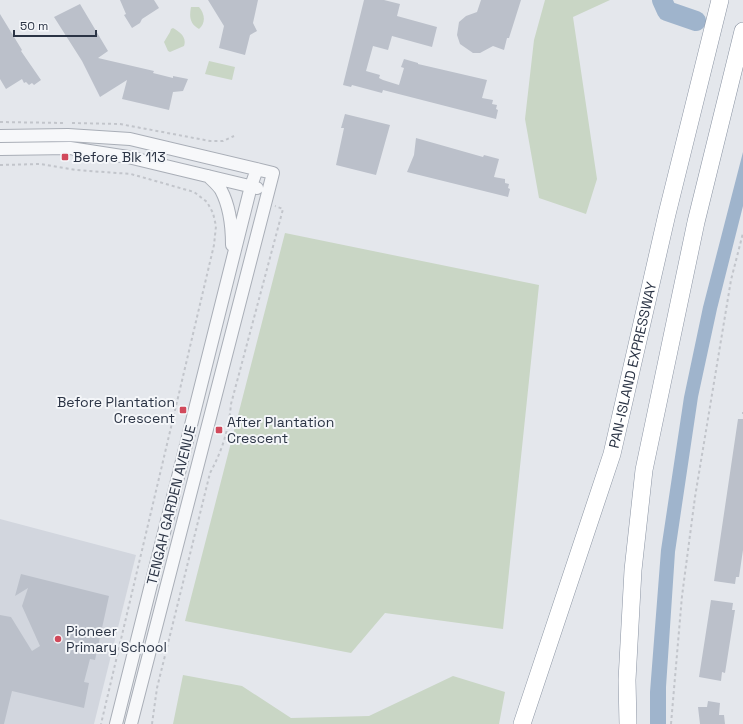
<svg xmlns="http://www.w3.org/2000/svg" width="743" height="724" viewBox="0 0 743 724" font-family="'Space Grotesk',sans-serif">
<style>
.built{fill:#d2d6de}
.green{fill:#c9d6c5}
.water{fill:#9fb4cc}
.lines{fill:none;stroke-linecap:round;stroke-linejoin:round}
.river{stroke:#9fb4cc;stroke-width:20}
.building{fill:#bbc0ca}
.minor-casing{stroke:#a9aeb7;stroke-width:14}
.highway-casing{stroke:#8b94a3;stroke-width:18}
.path{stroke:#c2c5cb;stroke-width:2;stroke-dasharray:3 3;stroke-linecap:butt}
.minor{stroke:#f7f8fa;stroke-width:12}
.highway{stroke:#fff;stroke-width:17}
.poi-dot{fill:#d1495b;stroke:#f4f6f9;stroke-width:1.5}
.labels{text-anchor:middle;stroke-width:4;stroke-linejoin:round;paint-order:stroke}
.poi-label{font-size:14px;fill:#2b3445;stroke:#f4f6f9;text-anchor:start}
.street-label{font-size:14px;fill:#2b3445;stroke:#f4f6f9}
</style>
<rect width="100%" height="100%" fill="#e4e7ec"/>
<path class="built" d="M 0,519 L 136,555 L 94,724 L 0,724 Z"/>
<path class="green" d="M 545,0 L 610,0 L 573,17 L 597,179 L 586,214 L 539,198 L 525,119 L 534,40 Z
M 191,7 L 199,7 C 205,14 206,23 199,29 C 190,24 189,17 191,7 Z
M 173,28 C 180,32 187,37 184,46 L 170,52 L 168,51 L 164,42 L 170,32 L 171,29 Z
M 209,61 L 235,67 L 232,80 L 205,74 Z
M 285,233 L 539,285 L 503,629 L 385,613 L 351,653 L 185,621 Z
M 183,675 L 242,686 L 291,718 L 369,716 L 453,676 L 505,692 L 499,724 L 173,724 Z"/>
<path class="water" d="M 743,152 L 743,206 L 717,309 L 698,397 L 675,552 L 666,687 L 666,724 L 650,724 L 650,692 L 661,550 L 684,397 L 703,307 Z"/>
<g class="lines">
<path class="river" d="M 662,0 L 667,11 L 696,21"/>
</g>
<path class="building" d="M 120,0 L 154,0 L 159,8 L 142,19 L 140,23 L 132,28 L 124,15 L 126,14 Z
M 208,0 L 258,0 L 253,23 L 257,31 L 250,35 L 245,55 L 219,48 L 224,26 Z
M 364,0 L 384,0 L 400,4 L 397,16 L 437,27 L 432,47 L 392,36 L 388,50 L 373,46 L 366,71 L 380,75 L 379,78 L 383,80 L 399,85 L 404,68 L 401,67 L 404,59 L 418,63 L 418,64 L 487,80 L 482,98 L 493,100 L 492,104 L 497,105 L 496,109 L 498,110 L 496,119 L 383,90 L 382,93 L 352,85 L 351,87 L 343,85 Z
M 481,0 L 521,0 L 509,38 L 507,38 L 504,50 L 493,46 L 480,53 L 473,53 L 460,44 L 457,35 L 459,22 L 466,16 L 477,12 Z
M 80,4 L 108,51 L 98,58 L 154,71 L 153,73 L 173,78 L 173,76 L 188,79 L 183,91 L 173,92 L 169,110 L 122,99 L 127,80 L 100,97 L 82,61 L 54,17 Z
M 0,14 L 22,50 L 21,51 L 41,80 L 34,85 L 32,83 L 29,85 L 26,82 L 24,83 L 22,79 L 6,89 L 0,79 Z
M 345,114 L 390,125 L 376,175 L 336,165 L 344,128 L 341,128 Z
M 416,138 L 483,157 L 484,155 L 499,159 L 494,177 L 505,179 L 505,183 L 509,184 L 508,188 L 510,189 L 508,197 L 407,172 L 414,155 Z
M 738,419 L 743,419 L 743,550 L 739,577 L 736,577 L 735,584 L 714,581 Z
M 21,574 L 109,596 L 95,660 L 90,659 L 84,682 L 89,683 L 84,708 L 12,691 L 4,724 L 0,724 L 0,615 L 11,617 L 32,651 L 40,646 L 22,606 L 28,588 L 15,596 Z
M 711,600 L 733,603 L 732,610 L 735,610 L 725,673 L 722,672 L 721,681 L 699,677 Z
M 708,701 L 720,703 L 719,715 L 724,715 L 725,724 L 700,724 L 698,707 L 707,707 Z"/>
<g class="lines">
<defs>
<path id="minor" d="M 0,136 L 68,135 L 130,139 L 273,173 L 131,724
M 0,149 L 70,148 L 128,157 L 257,188
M 208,176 C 212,180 218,185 221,190 C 229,205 232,227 232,245
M 116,724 L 251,186 L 257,169"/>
<g id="highway">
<path id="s1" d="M 522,724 L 612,454 L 667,214 L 720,0"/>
<path d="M 628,724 L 627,680 L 633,570 L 644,470 L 696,222 L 743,31"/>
</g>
</defs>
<use href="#minor" class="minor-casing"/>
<use href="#highway" class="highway-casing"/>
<path class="path" d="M 0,122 L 63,123
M 72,123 L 120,124 L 210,141 L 223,141 L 234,136
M 0,165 L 41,164 L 76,170 L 131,174 L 194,192 L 207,202 L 213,213 L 216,226 L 214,245 L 101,724
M 742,413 L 743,413
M 152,724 L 157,688 L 210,473 C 222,451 229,429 231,404 L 283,209 L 275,206
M 671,724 L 682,596 L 695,497 L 731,280 L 743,233"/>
<use href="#minor" class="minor"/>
<use href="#highway" class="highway"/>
</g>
<g class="poi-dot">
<rect x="61" y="153" width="8" height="8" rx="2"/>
<rect x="179" y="406" width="8" height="8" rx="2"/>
<rect x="215" y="426" width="8" height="8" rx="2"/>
<circle cx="58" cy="639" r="4"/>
</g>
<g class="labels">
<g class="poi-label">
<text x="73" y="162">Before Blk 113</text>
<text x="175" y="407" text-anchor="end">Before Plantation<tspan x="175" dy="16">Crescent</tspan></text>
<text x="227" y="427">After Plantation<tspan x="227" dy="16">Crescent</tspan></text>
<text x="66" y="636">Pioneer<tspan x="66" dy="16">Primary School</tspan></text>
</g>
<g class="street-label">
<text dy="5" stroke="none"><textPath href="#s1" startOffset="376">PAN-ISLAND EXPRESSWAY</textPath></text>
<text transform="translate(171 505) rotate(-76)" y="5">TENGAH GARDEN AVENUE</text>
</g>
</g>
<path d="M14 30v6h82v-6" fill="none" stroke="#2b3445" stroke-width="2"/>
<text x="20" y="30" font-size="12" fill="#2b3445" stroke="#f4f6f9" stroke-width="3" paint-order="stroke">50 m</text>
</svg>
